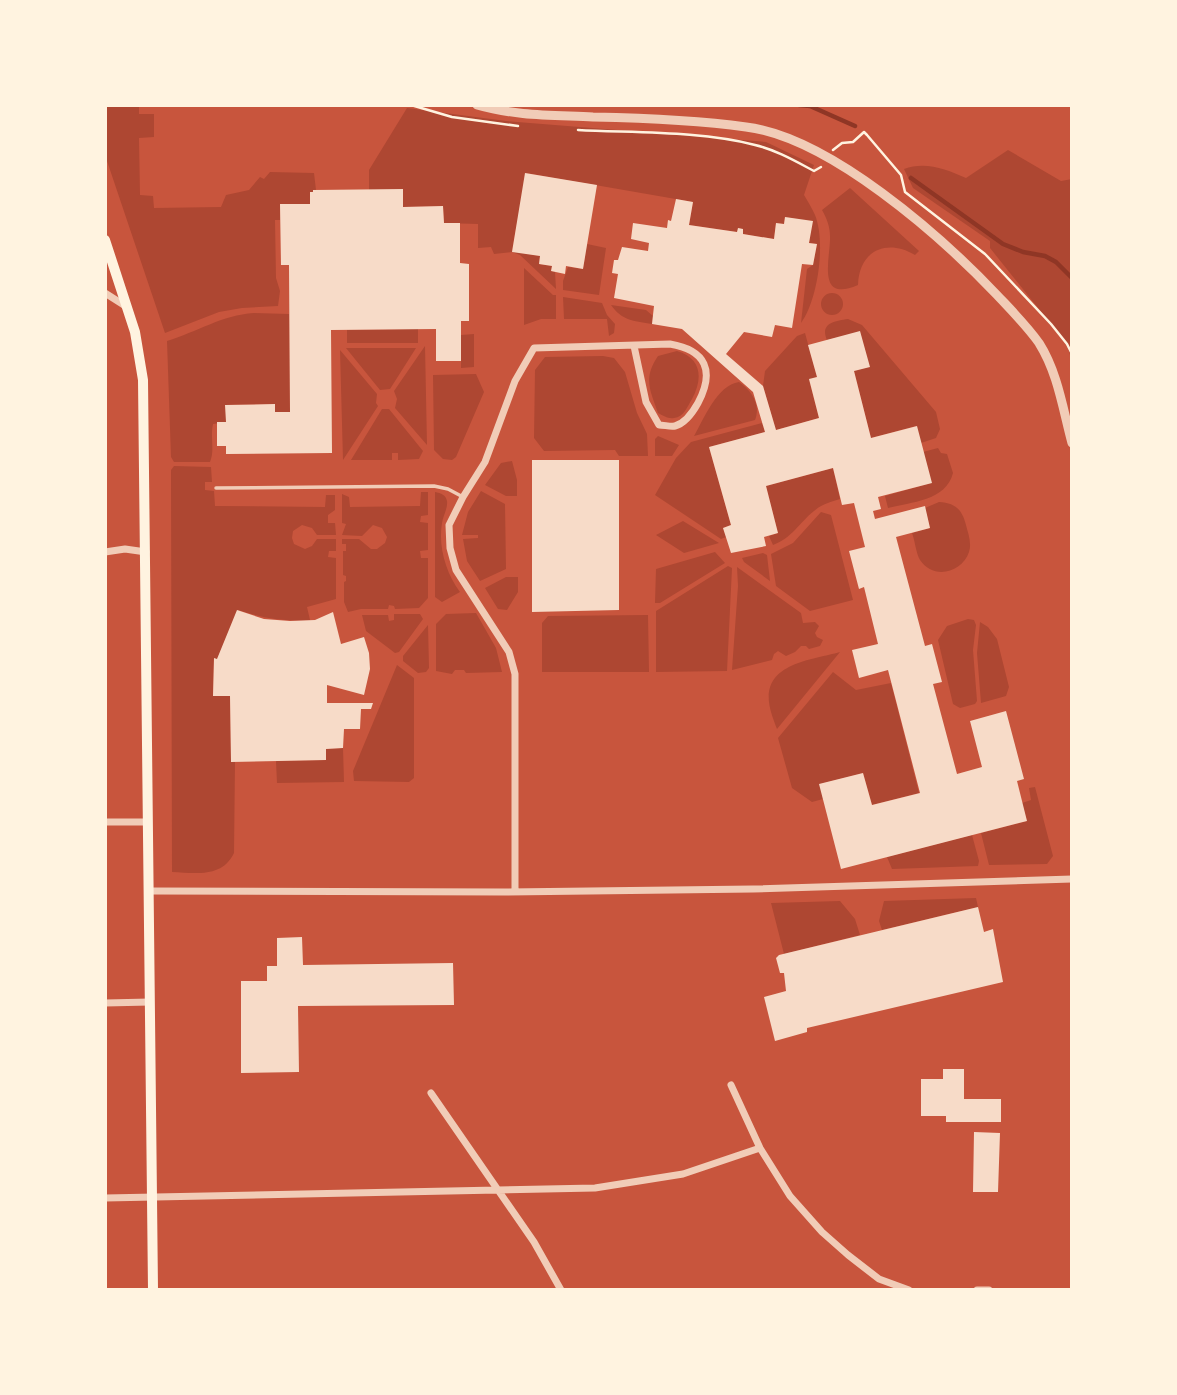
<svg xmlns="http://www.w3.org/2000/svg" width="1177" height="1395" viewBox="0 0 1177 1395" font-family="'Source Sans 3',sans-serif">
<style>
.green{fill:#ae4732}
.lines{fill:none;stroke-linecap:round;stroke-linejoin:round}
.stream{stroke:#8f3625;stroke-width:4.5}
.building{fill:#f7dbc8}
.path{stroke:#fff3e0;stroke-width:2.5}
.service{stroke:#f1ccb7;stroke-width:3.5}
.minor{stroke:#f1ccb7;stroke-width:7}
.tertiary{stroke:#f1ccb7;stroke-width:9}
.secondary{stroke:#fff3e0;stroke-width:10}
</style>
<rect width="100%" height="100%" fill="#c8553d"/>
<path class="green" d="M 105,105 L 139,105 L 139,114 L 154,114 L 154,137 L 139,138 L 140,195 L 153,196 L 154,208 L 221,207 L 226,195 L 249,190 L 260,177 L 264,179 L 270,172 L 314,173 L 316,190 L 313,190 L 310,204 L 280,204 L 280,220 L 275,220 L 276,278 L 280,291 L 278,306 L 242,308 L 219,312 L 165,333 L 105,155 Z
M 407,108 L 506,121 L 766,142 L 814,165 L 804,195 C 808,202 812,208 815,215 C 826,242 818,300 801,323 L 807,269 L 813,265 L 817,244 L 809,243 L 812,222 L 785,217 L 784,224 L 776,223 L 774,239 L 743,234 L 743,230 L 739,228 L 737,232 L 689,225 L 693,202 L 526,173 L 512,251 L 540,256 L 539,264 L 552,266 L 551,271 L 555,272 L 556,289 L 520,255 L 512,252 L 494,254 L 491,247 L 478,248 L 478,224 L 444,223 L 443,206 L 403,207 L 403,190 L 369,190 L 369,170 Z
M 1008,150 L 1061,181 L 1072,179 L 1072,362 L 1067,344 L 990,248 L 990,241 L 913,188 L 904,169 C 925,161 946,169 966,178 Z
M 850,188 L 919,251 L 915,255 C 886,238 859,251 858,285 C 815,304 831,256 830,236 C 830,227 827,219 822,210 Z
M 587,244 L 606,248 L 599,295 L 563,290 L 563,281 L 568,267 L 583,269 Z
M 524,268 L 553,295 L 556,295 L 556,319 L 541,319 L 524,325 Z
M821 304a11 11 0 1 1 22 0a11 11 0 1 1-22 0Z
M 563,297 L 602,303 L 607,315 L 615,324 L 614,333 L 609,336 L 607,319 L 564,319 Z
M 611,305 L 646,310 L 653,316 L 652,324 C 635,321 622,321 611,305 Z
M 254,313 L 289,314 L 290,412 L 275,412 L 274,404 L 226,405 L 226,422 L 213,424 C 210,438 215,450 210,462 L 174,462 L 171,457 L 167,341 C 197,332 222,315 254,313 Z
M 848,319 L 862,325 L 936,412 L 940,429 L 936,438 L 921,443 L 916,426 L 871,438 L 854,371 L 869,367 L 860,332 L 827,340 C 820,324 833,321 848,319 Z
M 418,329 L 418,343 L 347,343 L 347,330 Z
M 805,333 L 817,377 L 809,380 L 819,418 L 776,430 L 763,386 L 765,371 L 797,336 Z
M 474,334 L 474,367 L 461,368 L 461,335 Z
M 425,346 L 427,445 L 395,408 L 397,399 L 394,391 Z
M 346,348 L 416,348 L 390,389 L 380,390 Z
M 340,350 L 377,394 L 376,403 L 378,406 L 343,460 Z
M 677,351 C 702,358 703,379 692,399 C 687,407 684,417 674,418 C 668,419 664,416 658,413 C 650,390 643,378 658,356 Z
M 603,356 L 614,358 L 625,372 L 637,413 L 647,434 L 648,456 L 619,456 L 615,450 L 544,451 L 534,438 L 535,370 L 545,357 Z
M 476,374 L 484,392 L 456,457 L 452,460 L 443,459 L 434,450 L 433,375 Z
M 739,382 C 752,391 761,405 755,420 L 694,436 C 704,419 717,385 739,382 Z
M 382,409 L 389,409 L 423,451 L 419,459 L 398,460 L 398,453 L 392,453 L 392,460 L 351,460 Z
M 762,423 L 765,432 L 709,447 L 731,525 L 723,528 L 726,537 L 721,539 L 655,495 L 676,458 L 691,442 Z
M 658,436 L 679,445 L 672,456 L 655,456 L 655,439 Z
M 938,448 L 941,453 L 947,454 L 953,473 C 946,501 911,502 888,508 L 885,496 L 931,483 L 923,452 Z
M 512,461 L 517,480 L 517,496 L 506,496 L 485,485 L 501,463 Z
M 174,466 L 211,467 L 212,482 L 205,482 L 205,490 L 214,491 L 215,506 L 325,507 L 326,495 L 335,495 L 335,510 L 328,515 L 328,523 L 335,523 L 336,535 L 317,535 L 312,528 L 302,525 L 293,531 L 292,538 L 294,544 L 305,549 L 312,546 L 317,539 L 336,539 L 336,551 L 329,551 L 328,557 L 336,558 L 336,599 L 307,607 L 310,620 C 284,622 262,618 238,610 L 217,659 L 214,659 L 213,696 L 230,696 L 231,761 L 235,762 L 234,853 C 222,878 196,873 172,872 L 171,470 Z
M 833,468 L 840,499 C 831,502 822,504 814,511 C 799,523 792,538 773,545 L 769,536 L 778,533 L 766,486 Z
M 481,491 L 505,504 L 506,569 L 480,581 L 467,561 L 463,539 L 478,538 L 478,535 L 462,535 L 468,512 Z
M 421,492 L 428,492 L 428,515 L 421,516 L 420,522 L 428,523 L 428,550 L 420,551 L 421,558 L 428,558 L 428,598 L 419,608 L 395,609 L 394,606 L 389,605 L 388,609 L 361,609 L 348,612 L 344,602 L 344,582 L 346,581 L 346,576 L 343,575 L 343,551 L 346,551 L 346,544 L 342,544 L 342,539 L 359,539 L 371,549 L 377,549 L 385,543 L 387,537 L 382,528 L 373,525 L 362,536 L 342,535 L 346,524 L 342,523 L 342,494 L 349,497 L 350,507 L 420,506 Z
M 435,492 C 441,493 446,495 447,501 C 448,508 443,516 442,523 C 438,547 446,573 460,592 L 442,602 L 435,597 Z
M 939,502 C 955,503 962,509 966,525 C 968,533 972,543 969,552 C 962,573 933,580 920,560 C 916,553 915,541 912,533 L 930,528 L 925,508 Z
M 821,512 L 831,515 L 853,600 L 810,611 L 776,586 L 771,554 L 793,543 Z
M 683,521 L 719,543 L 684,553 L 656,535 Z
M 715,552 L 725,563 L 660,603 L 655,603 L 656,569 Z
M 763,553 L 767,555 L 770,581 L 744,562 L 742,558 Z
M 728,566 L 732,568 L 727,671 L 656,672 L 656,611 Z
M 737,567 L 801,613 L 803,623 L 815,622 L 819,626 L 815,633 L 817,637 L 823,640 L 820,646 L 809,649 L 806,646 L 801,646 L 795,652 L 786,656 L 778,651 L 774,654 L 772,660 L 732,670 L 738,586 Z
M 506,577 L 518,577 L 518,592 L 507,610 L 498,609 L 485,588 Z
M 476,613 L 496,648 L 502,672 L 466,673 L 464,670 L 455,670 L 452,674 L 436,671 L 436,624 L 446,614 Z
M 394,614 L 420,614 L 423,619 L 399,652 L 395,653 L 366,631 L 362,615 L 388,615 L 389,621 L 394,620 Z
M 648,615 L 649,672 L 542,672 L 542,623 L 548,616 Z
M 968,619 L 974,620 L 976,625 L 973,650 L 977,701 L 975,704 L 960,708 L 953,704 L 938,640 L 947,626 Z
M 980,622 L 988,627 L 997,639 L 1009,687 L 1006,696 L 981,703 L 977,653 Z
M 428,625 L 429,668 L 426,672 L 418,673 L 403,661 L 403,656 Z
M 840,652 L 777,729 C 774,721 770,711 769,702 C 765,663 812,660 840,652 Z
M 397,665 L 414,678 L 414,778 L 409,782 L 354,781 L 353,771 Z
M 833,672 L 856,690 L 891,683 L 919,793 L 872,805 L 863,773 L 820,784 L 823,799 L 812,802 L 792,788 L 778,738 Z
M 343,748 L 344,782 L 277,783 L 276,761 L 326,760 L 326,749 Z
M 1035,787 L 1053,856 L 1047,864 L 989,865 L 981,833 L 1027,821 L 1022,803 L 1031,800 L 1029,788 Z
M 972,835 L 979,861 L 978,866 L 892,869 L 887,857 Z
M 976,898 L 978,907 L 882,930 L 879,921 L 884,901 Z
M 840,901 L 855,919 L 860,935 L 784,954 L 771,903 Z"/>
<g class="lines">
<path class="stream" d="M 799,105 L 810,106 L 855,126
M 911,178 L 1003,244 L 1023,252 L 1045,256 L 1056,262 L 1072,278"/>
</g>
<path class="building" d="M 525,173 L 597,185 L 583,269 L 566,266 L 565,274 L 551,271 L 552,266 L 539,264 L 540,256 L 512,252 Z
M 403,189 L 403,207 L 443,206 L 444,223 L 460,223 L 460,263 L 469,264 L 469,321 L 461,321 L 461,361 L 436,361 L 436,329 L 331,330 L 332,453 L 226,454 L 226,446 L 217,446 L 217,422 L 226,422 L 225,405 L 275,404 L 275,412 L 290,412 L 289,265 L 281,265 L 280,204 L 310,204 L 310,192 L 313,192 L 313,190 Z
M 676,199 L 693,202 L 689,225 L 737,232 L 738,228 L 743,229 L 743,234 L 774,239 L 776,223 L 784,224 L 785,217 L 813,221 L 809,243 L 817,244 L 813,265 L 802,264 L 792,328 L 775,325 L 772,337 L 744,332 L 726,354 L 763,386 L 776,430 L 819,418 L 809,379 L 817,377 L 808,345 L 860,331 L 870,367 L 854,371 L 871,438 L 917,426 L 932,483 L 878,497 L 881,509 L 873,511 L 875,519 L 925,506 L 930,528 L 896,537 L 925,646 L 932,644 L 942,682 L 933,684 L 957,774 L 982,767 L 970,721 L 1006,711 L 1024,779 L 1017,781 L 1027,821 L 841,869 L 819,784 L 863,773 L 872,805 L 920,793 L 888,670 L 859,678 L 852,650 L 878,644 L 864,587 L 859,589 L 849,551 L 865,547 L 854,503 L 842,505 L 833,468 L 766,486 L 778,533 L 764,537 L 766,546 L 731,553 L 723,528 L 731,525 L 709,447 L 765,432 L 753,392 L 682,329 L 652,324 L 654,306 L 614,298 L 618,274 L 612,273 L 614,260 L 618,260 L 622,247 L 648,251 L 649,243 L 631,239 L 633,223 L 667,228 L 668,220 L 671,221 Z
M 532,460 L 619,460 L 619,610 L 532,612 Z
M 237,610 L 264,619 L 290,621 L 315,620 L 333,612 L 341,644 L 364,637 L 369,653 L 370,669 L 364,695 L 327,685 L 327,703 L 373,703 L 371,709 L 361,709 L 360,729 L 344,729 L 343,748 L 326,749 L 326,760 L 231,762 L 230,696 L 213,696 L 214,658 L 217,659 Z
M 978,907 L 984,932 L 993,929 L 1003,982 L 807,1028 L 807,1032 L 775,1041 L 764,997 L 786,991 L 784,973 L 780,973 L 776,958 L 779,955 Z
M 302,937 L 303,965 L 453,963 L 454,1005 L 298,1006 L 299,1072 L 241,1073 L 241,981 L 267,981 L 267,966 L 277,966 L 277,938 Z
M 943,1069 L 964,1069 L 964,1099 L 1001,1099 L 1001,1122 L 946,1122 L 946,1116 L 921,1116 L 921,1079 L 943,1079 Z
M 974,1132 L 1000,1133 L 998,1192 L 973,1192 Z"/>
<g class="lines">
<path class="path" d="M 411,105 L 452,117 L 518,126
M 578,130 C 634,133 701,131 755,145 C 776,150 795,161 814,171 L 821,167
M 833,150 L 842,143 L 853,142 L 864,132 L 867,135 L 901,175 L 905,192 L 985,254 L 1051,324 L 1067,344 L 1072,354"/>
<path class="service" d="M 216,488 L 434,486 L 448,489 L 463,497"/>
<path class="minor" d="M 105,293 L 127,307
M 105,552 L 125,549 L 146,552
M 105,822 L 148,822
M 149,891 L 505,892 L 753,889 L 1072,879
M 515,892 L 515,674 L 509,652 L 456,570 L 450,548 L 449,525 L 463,497 L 485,462 L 515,381 L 534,348 L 670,344 C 706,350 715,371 698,403 C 693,412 686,423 675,426 C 671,427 664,425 659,425 L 646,402 L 634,346
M 105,1003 L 150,1002
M 731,1085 L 760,1148 L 790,1196 L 822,1232 L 848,1255 L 879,1279 L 909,1290
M 431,1093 L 534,1242 L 561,1290
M 105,1198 L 595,1188 L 683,1174 L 760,1148
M 977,1290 L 989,1290"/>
<path class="tertiary" d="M 477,105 C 515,116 554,115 593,117 C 643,118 696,120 746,127 C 829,137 941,236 997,295 C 1012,311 1027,326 1039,343 C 1058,373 1063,410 1072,443"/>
<path class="secondary" d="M 105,240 L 135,332 L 143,380 L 153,1290"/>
</g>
<rect width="1177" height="1395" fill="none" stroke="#fff3e0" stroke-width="214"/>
</svg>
